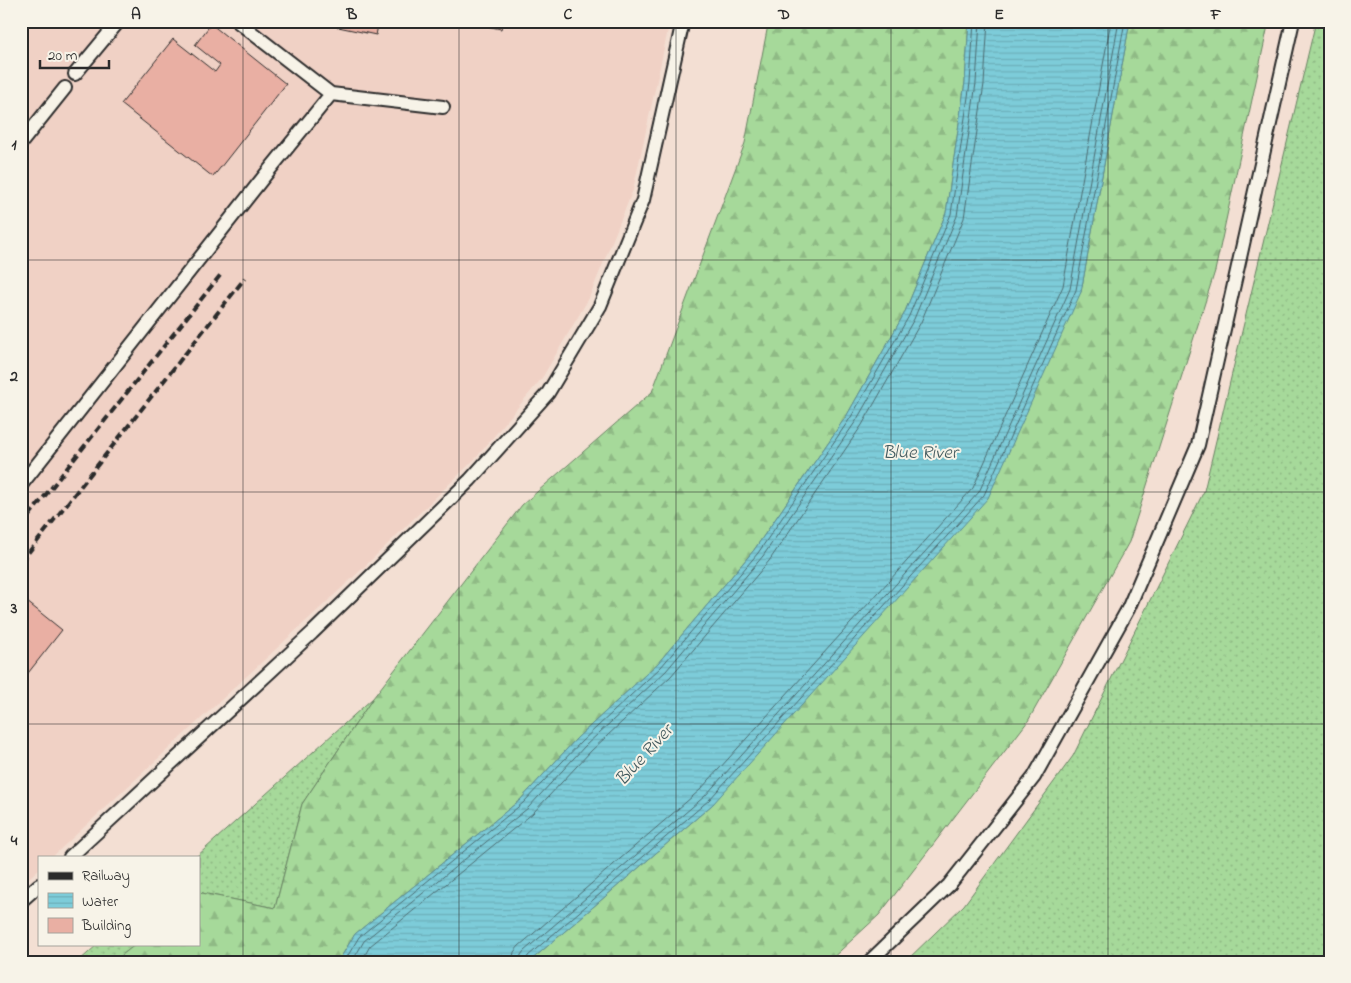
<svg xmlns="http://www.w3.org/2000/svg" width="1351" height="983" viewBox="0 0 1351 983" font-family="'Indie Flower',sans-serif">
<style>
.built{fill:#f0d1c5}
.grass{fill:url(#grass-dots);stroke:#688262}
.forest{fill:url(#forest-firs);stroke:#688262}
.water{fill:url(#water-rules);stroke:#5c8c93}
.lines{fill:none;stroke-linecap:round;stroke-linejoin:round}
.shore{stroke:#4c6b71;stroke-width:1}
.building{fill:#e9afa3;stroke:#2b2b2b}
.lane-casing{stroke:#2b2b2b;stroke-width:16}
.lane{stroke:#f7f3e8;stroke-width:12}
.rail{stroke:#2b2b2b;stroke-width:4;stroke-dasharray:8 4;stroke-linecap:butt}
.grid{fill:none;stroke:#2b2b2b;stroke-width:1;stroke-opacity:0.55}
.labels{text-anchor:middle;stroke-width:4;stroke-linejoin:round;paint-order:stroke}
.water-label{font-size:19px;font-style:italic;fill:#445b5f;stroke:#f7f3e8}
.neatline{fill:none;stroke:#2b2b2b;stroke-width:2}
.grid-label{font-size:16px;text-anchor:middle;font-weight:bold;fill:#2b2b2b}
</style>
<defs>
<pattern id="grass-dots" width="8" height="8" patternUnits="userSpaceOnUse" patternTransform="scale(1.25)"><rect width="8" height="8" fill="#a6d99a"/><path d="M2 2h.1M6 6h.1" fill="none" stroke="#8fba85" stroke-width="1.8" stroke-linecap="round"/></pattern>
<pattern id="forest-firs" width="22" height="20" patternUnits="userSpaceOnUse" patternTransform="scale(1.25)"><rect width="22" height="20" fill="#a6d99a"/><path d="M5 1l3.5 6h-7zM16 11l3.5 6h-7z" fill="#8fba85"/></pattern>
<pattern id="water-rules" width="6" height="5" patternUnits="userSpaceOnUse" patternTransform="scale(1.25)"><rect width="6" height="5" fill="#7dccd9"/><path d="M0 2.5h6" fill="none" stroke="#6cafba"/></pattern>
</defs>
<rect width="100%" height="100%" fill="#f3dfd3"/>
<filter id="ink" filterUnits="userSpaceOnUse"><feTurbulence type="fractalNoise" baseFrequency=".02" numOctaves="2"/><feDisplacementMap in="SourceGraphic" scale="10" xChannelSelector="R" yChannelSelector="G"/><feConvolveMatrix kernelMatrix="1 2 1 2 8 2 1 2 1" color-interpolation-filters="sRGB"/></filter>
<g filter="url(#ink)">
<path class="built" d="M 21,21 L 670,21 L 633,190 L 589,298 L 542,378 L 476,458 L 361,570 L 52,857 L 39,857 L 39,869 L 21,885 Z"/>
<path class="grass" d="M 1316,21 L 1330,21 L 1330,962 L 905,962 L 964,905 L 1073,756 L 1204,491 Z
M 373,698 L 302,804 L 275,908 L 202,893 L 199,896 L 199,857 L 196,857 Z
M 98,944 L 136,944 L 122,955 L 117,962 L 78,962 Z"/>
<path class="forest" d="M 818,21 L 969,21 L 965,82 L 946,213 L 904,314 L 847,415 L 754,550 L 658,663 L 577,738 L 520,800 L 355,934 L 338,962 L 117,962 L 122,955 L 136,944 L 199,944 L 199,896 L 202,893 L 275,908 L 302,804 L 373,698 L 522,505 L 652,392 L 745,143 L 768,25 Z
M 1130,21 L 1269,21 L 1215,271 L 1129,542 L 1028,721 L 879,915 L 828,962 L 529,962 L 713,804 L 1081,292 Z"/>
<path class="water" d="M 969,21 L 1130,21 L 1081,292 L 988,498 L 713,804 L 529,962 L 338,962 L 355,934 L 520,800 L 577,738 L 658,663 L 754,550 L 847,415 L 904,314 L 946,213 L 965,82 Z"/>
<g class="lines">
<path class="shore" d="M 344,962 L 359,937 L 523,803 L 581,742 L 661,667 L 758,553 L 851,417 L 909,316 L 951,214 L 970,83 L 974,21
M 352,962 L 364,941 L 528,808 L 585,746 L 666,671 L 763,556 L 856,421 L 914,319 L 957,216 L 976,83 L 980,21
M 361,962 L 370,946 L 533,813 L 591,751 L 671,676 L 769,561 L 862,425 L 921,322 L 964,218 L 984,84 L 988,21
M 512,962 L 514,952 L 519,946 L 700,790 L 973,488 L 1063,286 L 1111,21
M 520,962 L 521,955 L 524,951 L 705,796 L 979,492 L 1070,289 L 1119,21
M 526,962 L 528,956 L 709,800 L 984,495 L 1076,290 L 1125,21"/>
</g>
<path class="building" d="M 310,21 L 379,21 L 376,35 Z
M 462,21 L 503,21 L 501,29 Z
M 211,24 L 286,84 L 213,177 L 121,104 L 173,39 L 215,72 L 220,65 L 195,45 Z
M 21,597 L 62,630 L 21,682 Z"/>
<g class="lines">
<defs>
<path id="lane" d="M 237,21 L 331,94 L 443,107
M 75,74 L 119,21
M 21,143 L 65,88
M 21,485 L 266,174 L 331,94
M 70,857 L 312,633 L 470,480 L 548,393 L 600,306 L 643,200 L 683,21
M 21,901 L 39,885
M 869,962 L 949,885 L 1034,777 L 1128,609 L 1198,445 L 1293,21"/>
</defs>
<use href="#lane" class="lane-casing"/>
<use href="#lane" class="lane"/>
<path class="rail" d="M 21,526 L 222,273
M 21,562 L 245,278"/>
</g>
</g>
<path class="grid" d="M 243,21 L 243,962M 459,21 L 459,962M 676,21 L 676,962M 891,21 L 891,962M 1108,21 L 1108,962M 21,260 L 1330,260M 21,492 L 1330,492M 21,724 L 1330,724"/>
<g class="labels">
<g class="water-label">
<text x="920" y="458">Blue River</text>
<text transform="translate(643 754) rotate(-48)" y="7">Blue River</text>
</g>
</g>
<rect width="1351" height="983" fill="none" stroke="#f7f3e8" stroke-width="55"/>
<rect x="38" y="856" width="162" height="90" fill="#f7f3e8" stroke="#a5a39c"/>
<rect x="48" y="872" width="25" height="8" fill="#2b2b2b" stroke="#a5a39c"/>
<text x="82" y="880" font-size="15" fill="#2b2b2b">Railway</text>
<rect x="48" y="893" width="25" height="15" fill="url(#water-rules)" stroke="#a5a39c"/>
<text x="82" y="906" font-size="15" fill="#2b2b2b">Water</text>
<rect x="48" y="918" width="25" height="15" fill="#e9afa3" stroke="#a5a39c"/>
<text x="82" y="930" font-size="15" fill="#2b2b2b">Building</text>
<path d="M40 60v8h69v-8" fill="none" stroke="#2b2b2b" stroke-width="2.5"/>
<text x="48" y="60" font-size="15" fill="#2b2b2b" stroke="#f7f3e8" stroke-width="4" paint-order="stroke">20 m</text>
<rect x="28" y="28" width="1296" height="928" class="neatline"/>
<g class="grid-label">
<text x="136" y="19">A</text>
<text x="352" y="19">B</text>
<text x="568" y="19">C</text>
<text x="784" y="19">D</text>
<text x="999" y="19">E</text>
<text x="1216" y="19">F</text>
<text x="14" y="149">1</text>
<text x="14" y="381">2</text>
<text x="14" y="613">3</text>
<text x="14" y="845">4</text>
</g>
</svg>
